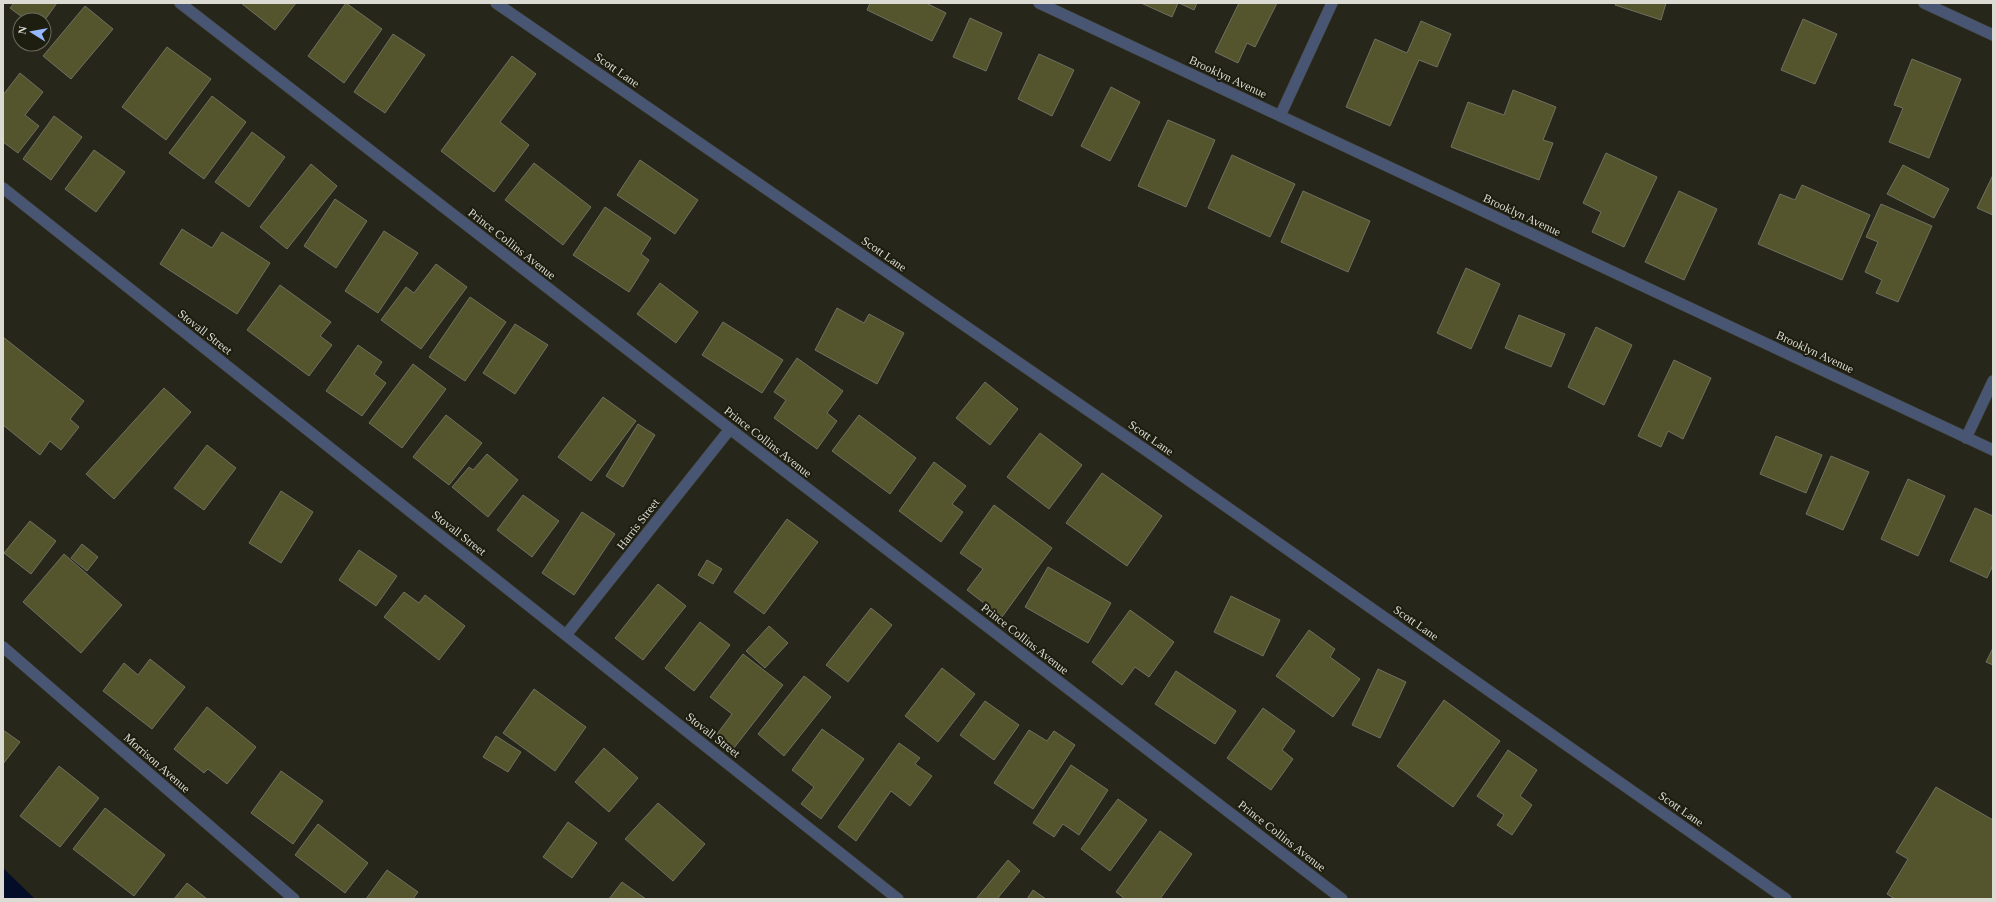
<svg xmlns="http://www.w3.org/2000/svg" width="1996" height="902" viewBox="0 0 1996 902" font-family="Georgia,serif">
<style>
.water{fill:#040d28}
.building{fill:#54542d;stroke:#707061}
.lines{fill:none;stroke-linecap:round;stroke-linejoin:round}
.minor-casing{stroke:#434438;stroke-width:12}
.minor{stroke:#485674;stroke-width:11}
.labels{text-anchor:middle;stroke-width:4;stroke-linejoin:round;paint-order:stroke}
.street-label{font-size:12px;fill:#dbdbd3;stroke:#1d1d10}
</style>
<rect width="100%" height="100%" fill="#26271a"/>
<path class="water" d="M 3,868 L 35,899 L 3,899 Z"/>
<path class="building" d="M 14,3 L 57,3 L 44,21 L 26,20 L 10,8 Z
M 241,3 L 296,3 L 275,30 Z
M 346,3 L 382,29 L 344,83 L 308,56 Z
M 870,3 L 926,3 L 946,13 L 932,41 L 867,10 Z
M 1141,3 L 1178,3 L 1172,17 Z
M 1179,3 L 1197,3 L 1194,10 Z
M 1239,3 L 1277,3 L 1255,47 L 1247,43 L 1238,63 L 1215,52 Z
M 1616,3 L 1666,3 L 1661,20 L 1615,5 Z
M 85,6 L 113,29 L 71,79 L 43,56 Z
M 970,18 L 1002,33 L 986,71 L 953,57 Z
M 1803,19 L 1837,34 L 1815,84 L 1781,70 Z
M 1421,21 L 1451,34 L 1437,67 L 1419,60 L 1390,126 L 1346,107 L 1375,39 L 1407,53 Z
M 393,34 L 425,55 L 385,113 L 354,92 Z
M 167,47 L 211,79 L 166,140 L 122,107 Z
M 1039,54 L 1074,70 L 1052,116 L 1018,99 Z
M 512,56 L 536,74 L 500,122 L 529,145 L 494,192 L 441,151 Z
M 1912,59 L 1961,79 L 1929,158 L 1889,142 L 1903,108 L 1894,105 Z
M 20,73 L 43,92 L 25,115 L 39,126 L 18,153 L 3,142 L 3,95 Z
M 1111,87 L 1140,102 L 1110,161 L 1081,146 Z
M 1513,90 L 1556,107 L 1543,140 L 1553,143 L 1539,180 L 1451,147 L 1468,102 L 1504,115 Z
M 212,96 L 246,122 L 204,179 L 169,153 Z
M 54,116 L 82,137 L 51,180 L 23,159 Z
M 1168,120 L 1215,140 L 1186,207 L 1138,186 Z
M 252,132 L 285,157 L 249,207 L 215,182 Z
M 94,150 L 125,172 L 96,212 L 65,189 Z
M 1606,153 L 1657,177 L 1624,247 L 1592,232 L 1601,212 L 1583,203 Z
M 1232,155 L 1295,184 L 1270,237 L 1208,208 Z
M 640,160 L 698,200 L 675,234 L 617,195 Z
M 534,163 L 591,207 L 563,245 L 505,200 Z
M 311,164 L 337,186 L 287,249 L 260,227 Z
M 1903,165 L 1949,189 L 1934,218 L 1887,194 Z
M 1993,175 L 1993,215 L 1977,208 Z
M 1802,185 L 1870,215 L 1842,280 L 1758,244 L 1780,194 L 1795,200 Z
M 1303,191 L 1370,221 L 1348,272 L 1281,242 Z
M 1679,191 L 1717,209 L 1684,280 L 1645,262 Z
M 335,199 L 367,221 L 336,268 L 304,246 Z
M 1881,204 L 1932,226 L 1898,302 L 1876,293 L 1882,280 L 1865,272 L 1878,242 L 1866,237 Z
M 605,207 L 651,238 L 641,254 L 649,260 L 629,292 L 573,255 Z
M 182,229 L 212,248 L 222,232 L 270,263 L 237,314 L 160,264 Z
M 384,231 L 418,253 L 378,313 L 345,291 Z
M 436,264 L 467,287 L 421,349 L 381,320 L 406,287 L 414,293 Z
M 1466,268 L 1500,284 L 1471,349 L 1437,333 Z
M 660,283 L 698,312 L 676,343 L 637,314 Z
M 280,285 L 331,322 L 320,336 L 332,345 L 309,376 L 247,330 Z
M 470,297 L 506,322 L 465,381 L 429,357 Z
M 837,308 L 864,323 L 869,314 L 904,333 L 877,384 L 815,350 Z
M 1519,315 L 1565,334 L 1551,367 L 1505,348 Z
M 723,322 L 783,360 L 762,393 L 702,355 Z
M 515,324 L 548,345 L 515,394 L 483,373 Z
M 1596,327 L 1632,345 L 1604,405 L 1568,387 Z
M 3,337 L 84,401 L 70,419 L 79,427 L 61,450 L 50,441 L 40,455 L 3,425 Z
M 358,345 L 382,362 L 374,374 L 386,383 L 362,416 L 326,391 Z
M 797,358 L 843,391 L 827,413 L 837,421 L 817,449 L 774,418 L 786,400 L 774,392 Z
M 1674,360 L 1711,378 L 1683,439 L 1668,431 L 1661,447 L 1638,436 Z
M 413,364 L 446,389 L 402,448 L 369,423 Z
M 985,382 L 1018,409 L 990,445 L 956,418 Z
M 164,388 L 191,412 L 114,499 L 86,474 Z
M 603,397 L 636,421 L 591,481 L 558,457 Z
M 446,415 L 482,443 L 449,485 L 413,457 Z
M 859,415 L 916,458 L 890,494 L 832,451 Z
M 638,424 L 655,435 L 623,487 L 606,476 Z
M 1040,433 L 1082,465 L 1049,509 L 1007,477 Z
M 1776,436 L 1822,455 L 1806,493 L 1760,474 Z
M 207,445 L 236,468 L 204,510 L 174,488 Z
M 487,454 L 518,480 L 488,517 L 452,487 L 469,467 L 473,470 Z
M 1831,456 L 1869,472 L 1843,530 L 1806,514 Z
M 934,462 L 966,486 L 952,504 L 963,512 L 941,542 L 899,511 Z
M 1102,473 L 1162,516 L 1127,566 L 1066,523 Z
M 1908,479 L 1945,496 L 1918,556 L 1881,539 Z
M 281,491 L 313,512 L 281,563 L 249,543 Z
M 523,495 L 559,521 L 532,557 L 497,530 Z
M 994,505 L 1052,548 L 1002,617 L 967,590 L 983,569 L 960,553 Z
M 1975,508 L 1993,516 L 1993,565 L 1987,578 L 1950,561 Z
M 582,512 L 615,534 L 574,595 L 542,573 Z
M 787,519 L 818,542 L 764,614 L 734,592 Z
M 30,521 L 56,541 L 31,574 L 4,553 Z
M 82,544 L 98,557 L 87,571 L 71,558 Z
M 359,550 L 397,576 L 376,606 L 339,580 Z
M 64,554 L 122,605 L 81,653 L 23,602 Z
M 707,560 L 722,569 L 713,584 L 698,575 Z
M 1048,567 L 1111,603 L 1088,643 L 1025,607 Z
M 658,584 L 686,606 L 643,660 L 615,638 Z
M 404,592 L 419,603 L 425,595 L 465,626 L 439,660 L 384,617 Z
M 1231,596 L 1280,620 L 1263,656 L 1214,632 Z
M 871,608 L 892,625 L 848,682 L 826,665 Z
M 1130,610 L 1174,642 L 1149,677 L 1135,667 L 1122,685 L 1092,662 Z
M 700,622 L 730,645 L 694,691 L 665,668 Z
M 769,626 L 788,643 L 765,668 L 746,651 Z
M 1309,630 L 1335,649 L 1330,657 L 1360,679 L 1333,717 L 1276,676 Z
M 1993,648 L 1993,665 L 1986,662 Z
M 743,654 L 783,685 L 734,748 L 717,734 L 732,714 L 710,697 Z
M 150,659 L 185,687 L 152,729 L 103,691 L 124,663 L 138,675 Z
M 942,668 L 975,694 L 938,742 L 905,716 Z
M 1378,669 L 1406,682 L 1380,738 L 1352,725 Z
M 1176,671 L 1236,711 L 1215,744 L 1155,704 Z
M 804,676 L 831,697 L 784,756 L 758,734 Z
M 534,689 L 586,727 L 555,771 L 503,733 Z
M 1444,700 L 1500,741 L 1453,807 L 1397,766 Z
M 985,701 L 1019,725 L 994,760 L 960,735 Z
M 207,707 L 256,747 L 227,784 L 208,769 L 204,773 L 174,749 Z
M 1263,708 L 1295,731 L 1282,750 L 1293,759 L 1271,790 L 1227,758 Z
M 822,729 L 864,759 L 821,819 L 801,804 L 814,787 L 792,770 Z
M 3,730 L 20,742 L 3,764 Z
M 1029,730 L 1047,741 L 1054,731 L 1075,745 L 1033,809 L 994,783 Z
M 496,736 L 521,752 L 508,772 L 483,757 Z
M 899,743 L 920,758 L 915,764 L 932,776 L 910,806 L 891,791 L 856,841 L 838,827 Z
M 604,748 L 638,778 L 609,812 L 575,782 Z
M 1508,750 L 1537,770 L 1520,796 L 1532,805 L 1512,835 L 1497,825 L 1504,815 L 1477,796 Z
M 1071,765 L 1108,790 L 1079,835 L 1063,824 L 1054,837 L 1033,823 Z
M 59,766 L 99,798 L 60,847 L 20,816 Z
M 281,771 L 323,801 L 293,844 L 251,813 Z
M 1936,787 L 1993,820 L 1993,899 L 1895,899 L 1887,894 L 1908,859 L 1896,852 Z
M 1118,799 L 1147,820 L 1110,871 L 1081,849 Z
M 658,803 L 705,844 L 673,881 L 625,839 Z
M 105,808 L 165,855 L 134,896 L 73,849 Z
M 568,822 L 597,843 L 572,878 L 543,857 Z
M 318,824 L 368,863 L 345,893 L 295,855 Z
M 1160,831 L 1192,854 L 1160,899 L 1125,899 L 1116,892 Z
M 1008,860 L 1020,871 L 997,899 L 976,899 Z
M 387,870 L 418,892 L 413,899 L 366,899 Z
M 622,882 L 646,899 L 609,899 Z
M 187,883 L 207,899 L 174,899 Z
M 1033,890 L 1046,899 L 1027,899 Z"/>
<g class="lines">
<defs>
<path id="minor" d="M 180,3 L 730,429 L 1342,899
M 496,3 L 1147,451 L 1786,899
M 1039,3 L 1993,450
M 1924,3 L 1993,35
M 1280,116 L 1332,3
M 3,188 L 898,899
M 1966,438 L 1993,381
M 566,635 L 730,429
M 3,647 L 294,899"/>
</defs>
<use href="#minor" class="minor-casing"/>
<use href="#minor" class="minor"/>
</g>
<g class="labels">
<g class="street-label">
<text transform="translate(617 70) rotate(35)" y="4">Scott Lane</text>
<text transform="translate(1228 77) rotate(25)" y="4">Brooklyn Avenue</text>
<text transform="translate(1522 215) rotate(25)" y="4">Brooklyn Avenue</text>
<text transform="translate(512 244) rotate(38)" y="4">Prince Collins Avenue</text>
<text transform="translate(884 254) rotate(35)" y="4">Scott Lane</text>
<text transform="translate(205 332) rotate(38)" y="4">Stovall Street</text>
<text transform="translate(1815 352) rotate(25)" y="4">Brooklyn Avenue</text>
<text transform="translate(1151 438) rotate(35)" y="4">Scott Lane</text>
<text transform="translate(768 442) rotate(38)" y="4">Prince Collins Avenue</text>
<text transform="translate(638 524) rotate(-52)" y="4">Harris Street</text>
<text transform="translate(459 533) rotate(38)" y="4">Stovall Street</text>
<text transform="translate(1416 623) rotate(35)" y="4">Scott Lane</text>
<text transform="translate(1025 639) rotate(38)" y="4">Prince Collins Avenue</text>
<text transform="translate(713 735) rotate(38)" y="4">Stovall Street</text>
<text transform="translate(157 763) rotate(41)" y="4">Morrison Avenue</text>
<text transform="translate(1681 809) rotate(35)" y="4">Scott Lane</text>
<text transform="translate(1282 836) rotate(38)" y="4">Prince Collins Avenue</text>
</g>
</g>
<rect width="1996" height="902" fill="none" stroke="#dbdbd3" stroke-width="8"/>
<g transform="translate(32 32) rotate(281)"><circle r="19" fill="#1d1d10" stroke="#69695e"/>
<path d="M0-3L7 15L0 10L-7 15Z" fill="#94b7fd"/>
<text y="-6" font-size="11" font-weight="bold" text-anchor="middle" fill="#dbdbd3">N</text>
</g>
</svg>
